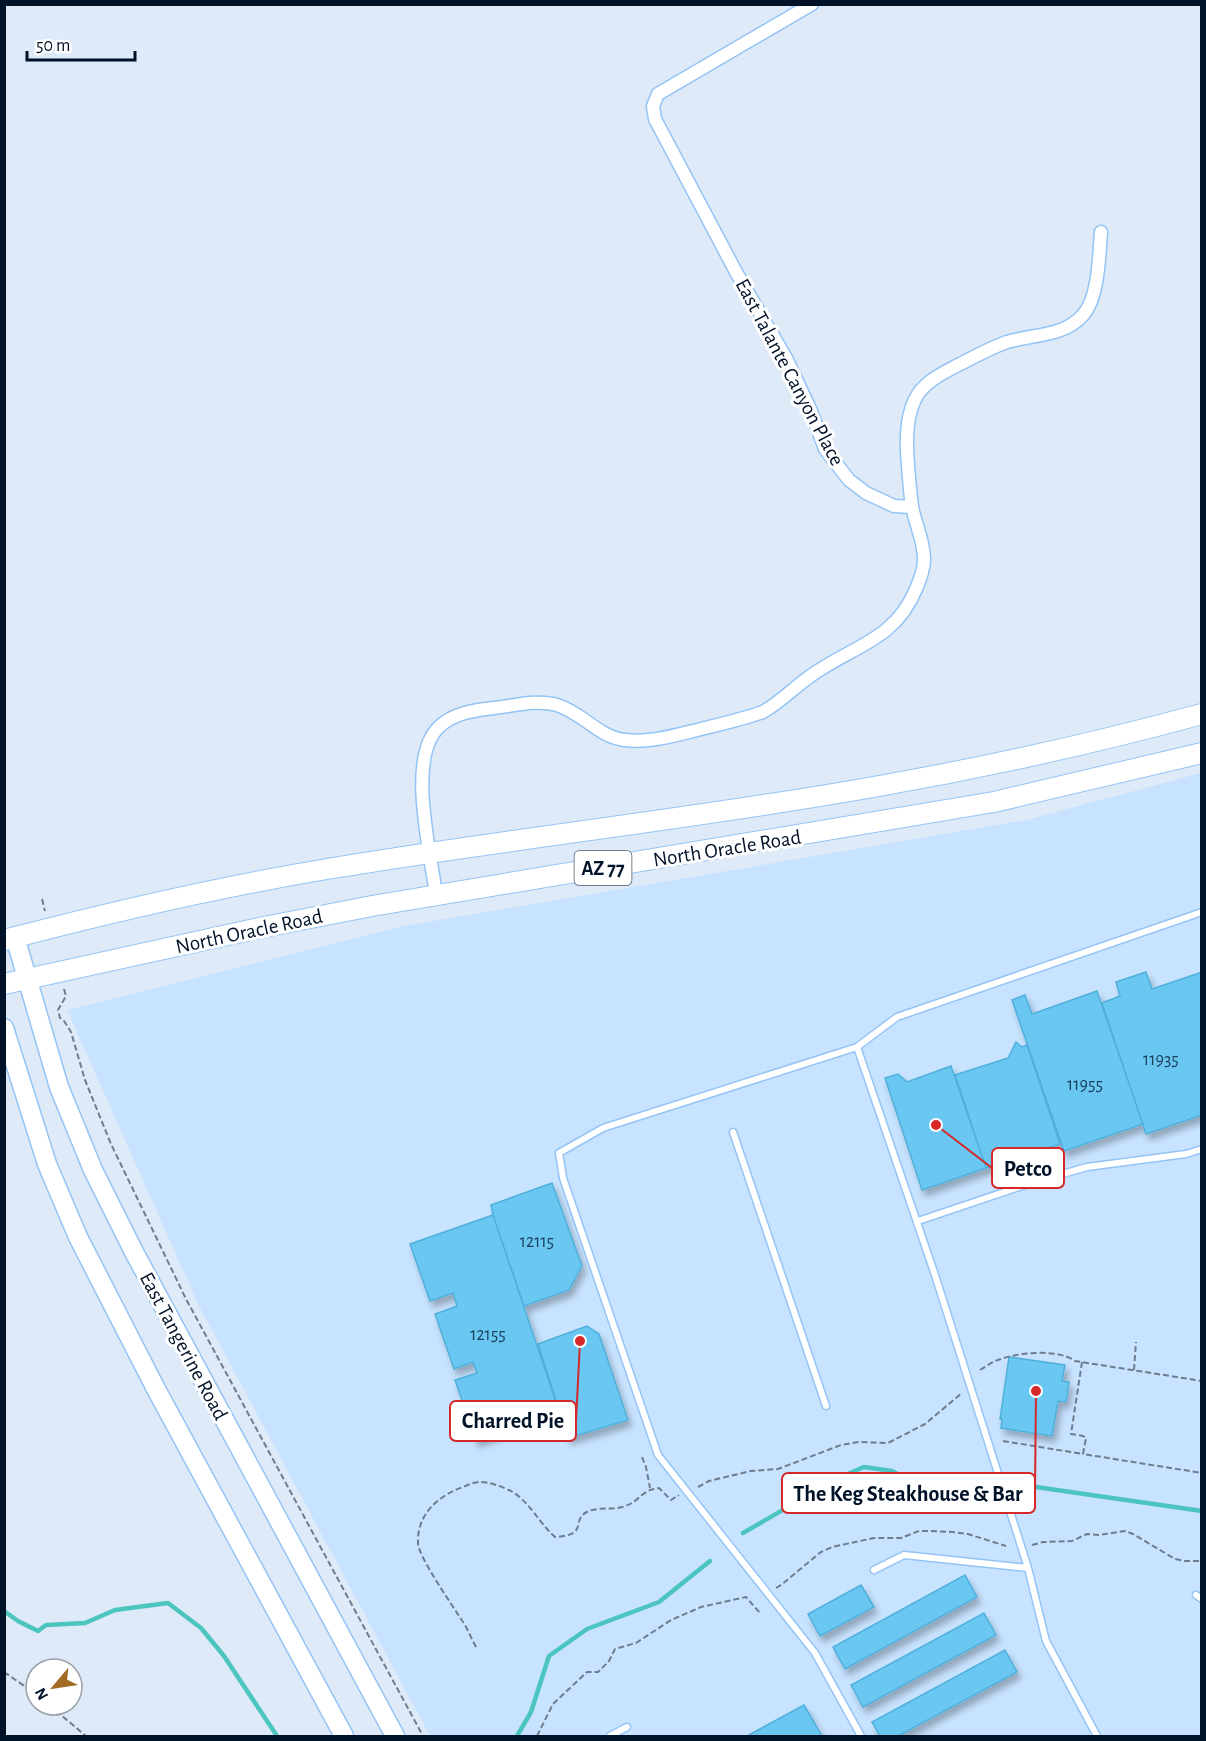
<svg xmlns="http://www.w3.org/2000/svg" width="1206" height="1741" viewBox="0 0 1206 1741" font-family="'Alegreya Sans',sans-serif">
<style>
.built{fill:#c8e3ff}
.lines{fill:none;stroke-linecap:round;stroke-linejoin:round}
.stream{stroke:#4bc5be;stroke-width:4.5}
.building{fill:#69c7f2;stroke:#4fb0da;stroke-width:1.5;filter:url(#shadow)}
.service-casing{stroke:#94c4f6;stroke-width:9}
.minor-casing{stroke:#94c4f6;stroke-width:15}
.primary-casing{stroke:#94c4f6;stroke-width:21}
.trunk-casing{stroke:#94c4f6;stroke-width:22}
.path{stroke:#6e7d8e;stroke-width:2;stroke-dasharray:6 3;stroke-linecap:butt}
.service{stroke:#fff;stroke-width:6}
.minor{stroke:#fff;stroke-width:12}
.primary{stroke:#fff;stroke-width:18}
.trunk{stroke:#fff;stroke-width:20}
.labels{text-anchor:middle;stroke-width:6;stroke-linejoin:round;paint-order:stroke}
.number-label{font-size:18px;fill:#1a3f5a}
.shield{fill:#fff;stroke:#4c5968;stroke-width:1.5}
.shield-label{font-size:20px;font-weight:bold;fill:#001228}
.street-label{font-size:21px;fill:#001228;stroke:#fff}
.leader{fill:none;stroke:#d62828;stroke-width:2}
.callout-dot{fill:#d62828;stroke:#fff;stroke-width:2}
.callout{fill:#fff;stroke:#d62828;stroke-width:2}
.callout-label{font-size:22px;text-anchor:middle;font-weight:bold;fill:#001228}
</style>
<defs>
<filter id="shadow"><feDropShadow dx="3.5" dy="6" stdDeviation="3" flood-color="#0004"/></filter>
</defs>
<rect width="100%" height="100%" fill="#deeaf7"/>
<path class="built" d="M 1201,773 L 1201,1736 L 430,1736 L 199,1306 L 67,1010 L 404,926 L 1026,820 Z"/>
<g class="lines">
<path class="stream" d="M 1029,1486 L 1202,1511
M 743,1533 L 838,1478 L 864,1467 L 892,1471 L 933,1494 L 987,1494
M 4,1611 L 18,1621 L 38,1631 L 46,1625 L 85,1623 L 115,1610 L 168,1603 L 201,1628 L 224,1656 L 277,1736
M 517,1736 L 531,1712 L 549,1656 L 587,1629 L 659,1602 L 710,1561"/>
</g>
<path class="building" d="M 1146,972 L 1152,989 L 1202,972 L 1202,1115 L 1146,1134 L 1102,1003 L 1120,996 L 1116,982 Z
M 1097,991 L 1143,1124 L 1064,1151 L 1012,1000 L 1025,995 L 1032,1014 Z
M 1016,1042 L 1022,1047 L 1027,1045 L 1060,1144 L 986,1168 L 955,1075 L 1008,1058 Z
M 951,1066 L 986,1168 L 922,1190 L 885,1078 L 898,1074 L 907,1082 Z
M 552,1183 L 582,1266 L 569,1290 L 524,1306 L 493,1215 L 491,1205 Z
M 493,1215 L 559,1411 L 476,1441 L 455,1380 L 477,1373 L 473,1362 L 454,1369 L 435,1314 L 457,1306 L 453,1293 L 430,1301 L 410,1244 Z
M 587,1326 L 599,1334 L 628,1420 L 568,1438 L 538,1344 Z
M 1009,1357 L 1065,1365 L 1062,1381 L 1069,1382 L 1066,1402 L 1058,1401 L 1052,1436 L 1001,1428 L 1002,1419 L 1000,1419 Z
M 965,1575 L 977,1597 L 845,1669 L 833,1647 Z
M 861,1585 L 874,1607 L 820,1636 L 808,1614 Z
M 984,1613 L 996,1635 L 863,1707 L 851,1685 Z
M 1005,1650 L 1017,1672 L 898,1736 L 880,1736 L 872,1722 Z
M 804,1705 L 822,1736 L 747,1736 Z"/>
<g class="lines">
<defs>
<path id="service" d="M 857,1047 L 935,1275 L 1028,1568 L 1046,1641 L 1097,1736
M 733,1132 L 826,1406
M 918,1221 L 1031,1183 L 1087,1167 L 1186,1154 L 1202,1149
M 874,1570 L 904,1555 L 1028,1568
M 1196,1595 L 1202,1599
M 610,1736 L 627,1727
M 861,1736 L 815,1653 L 658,1455 L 563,1178 L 559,1153 L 603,1128 L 857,1047 L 897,1017 L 1202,912"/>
<path id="minor" d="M 812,4 L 658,94 L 653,106 L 655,119 L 736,272 L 786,358 L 811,411 L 825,449 L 849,480 L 866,493 L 894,506 L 912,507
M 436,895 C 431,853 406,758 439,727 C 453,713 475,710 494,708 C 513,706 538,699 557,705 C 583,713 598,737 625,740 C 651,743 676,735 701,729 C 722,724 743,719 763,712 C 784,700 800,681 821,669 C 860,644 896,637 916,589 C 920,580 924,569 924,559 C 924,540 915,524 912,506 C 910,493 909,479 908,465 C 906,443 905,414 918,394 C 928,380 943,373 958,365 C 974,357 990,348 1007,342 C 1033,334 1064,337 1083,315 C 1099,297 1099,255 1101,232"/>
<path id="primary" d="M 15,937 L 59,1087 L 93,1170 L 134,1252 L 395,1736
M 4,1028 L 47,1164 L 78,1237 L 156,1389 L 344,1736"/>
<path id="trunk" d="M 4,940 C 111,912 219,887 327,869 C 511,838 696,819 879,786 C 987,767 1095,743 1202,714
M 4,984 L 259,928 L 372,906 L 994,802 L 1202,753"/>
</defs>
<use href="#service" class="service-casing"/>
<use href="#minor" class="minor-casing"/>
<use href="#primary" class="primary-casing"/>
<use href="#trunk" class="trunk-casing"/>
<path class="path" d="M 42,899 L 45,911
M 64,989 L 66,996 L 58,1010 L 60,1018 L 64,1021 L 71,1032 L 85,1080 L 111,1144 L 186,1299 L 423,1736
M 1082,1362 L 1071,1434 L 1083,1436 L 1086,1438 L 1083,1454 L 1202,1473
M 980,1370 C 987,1366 993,1361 1001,1359 C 1020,1352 1059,1349 1075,1361 L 1202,1381
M 1134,1370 L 1136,1342
M 1003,1441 L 1083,1454
M 642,1457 L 646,1467 L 650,1488
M 698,1487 L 709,1481 L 751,1471 L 778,1469 L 841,1445 L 859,1442 L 888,1443 L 925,1424 L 962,1393
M 1032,1545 L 1043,1542 L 1072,1541 L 1087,1534 L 1099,1535 L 1125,1531 L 1133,1534 L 1175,1559 L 1185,1561 L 1202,1561
M 776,1588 L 781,1585 L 821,1552 L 832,1547 L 874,1538 L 901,1538 L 919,1531 L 929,1531 L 952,1532 L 968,1534 L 1006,1546
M 476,1647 C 471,1638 467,1627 461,1619 C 452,1605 418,1556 418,1543 C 417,1514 438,1496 463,1487 C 468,1485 474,1482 480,1482 C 490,1482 503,1487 511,1491 C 530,1502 539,1523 555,1537 C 591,1535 569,1519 589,1511 C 599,1507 612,1510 622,1507 C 639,1503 642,1489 659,1488 L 671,1500 L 679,1495
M 4,1672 L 36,1694
M 49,1705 L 86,1736
M 537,1736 L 553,1704 L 587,1672 L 598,1672 L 609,1661 L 615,1649 L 636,1643 L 671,1620 L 701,1607 L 746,1597 L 760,1613"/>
<use href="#service" class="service"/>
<use href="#minor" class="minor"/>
<use href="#primary" class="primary"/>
<use href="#trunk" class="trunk"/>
</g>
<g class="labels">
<g class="number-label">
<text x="1161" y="1065">11935</text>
<text x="1085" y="1090">11955</text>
<text x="537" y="1247">12115</text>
<text x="488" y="1340">12155</text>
</g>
<rect class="shield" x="574.5" y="851" width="57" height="34" rx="4.5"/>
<g class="shield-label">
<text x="603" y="875">AZ 77</text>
</g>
<g class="street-label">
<text transform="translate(790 372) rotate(62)" y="7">East Talante Canyon Place</text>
<text transform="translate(727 848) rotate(-9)" y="7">North Oracle Road</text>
<text transform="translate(249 931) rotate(-12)" y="7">North Oracle Road</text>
<text transform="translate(184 1346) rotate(62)" y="7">East Tangerine Road</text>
</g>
</g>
<path class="leader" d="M936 1125L992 1168M580 1341L576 1421M1036 1391L1035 1493"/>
<g class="callout-dot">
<circle cx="936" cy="1125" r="6"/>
<circle cx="580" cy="1341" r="6"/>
<circle cx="1036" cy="1391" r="6"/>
</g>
<g class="callout">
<rect x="992" y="1148" width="72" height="40" rx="6"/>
<rect x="450" y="1401" width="126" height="40" rx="6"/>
<rect x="782" y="1473" width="253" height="40" rx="6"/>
</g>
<g class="callout-label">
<text x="1028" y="1176">Petco</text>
<text x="513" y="1428">Charred Pie</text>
<text x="908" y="1501">The Keg Steakhouse &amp; Bar</text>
</g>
<rect width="1206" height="1741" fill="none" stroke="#001228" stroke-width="12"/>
<g transform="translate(54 1687) rotate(241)"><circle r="28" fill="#ffffff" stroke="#99a0a9" stroke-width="1.5"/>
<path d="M0-4.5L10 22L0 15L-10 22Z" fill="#a06b24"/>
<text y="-9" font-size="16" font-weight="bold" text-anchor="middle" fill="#001228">N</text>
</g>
<path d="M27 51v9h108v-9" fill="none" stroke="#001228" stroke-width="3"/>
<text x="36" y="51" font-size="18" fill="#001228" stroke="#ffffff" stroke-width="4.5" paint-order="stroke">50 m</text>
</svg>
